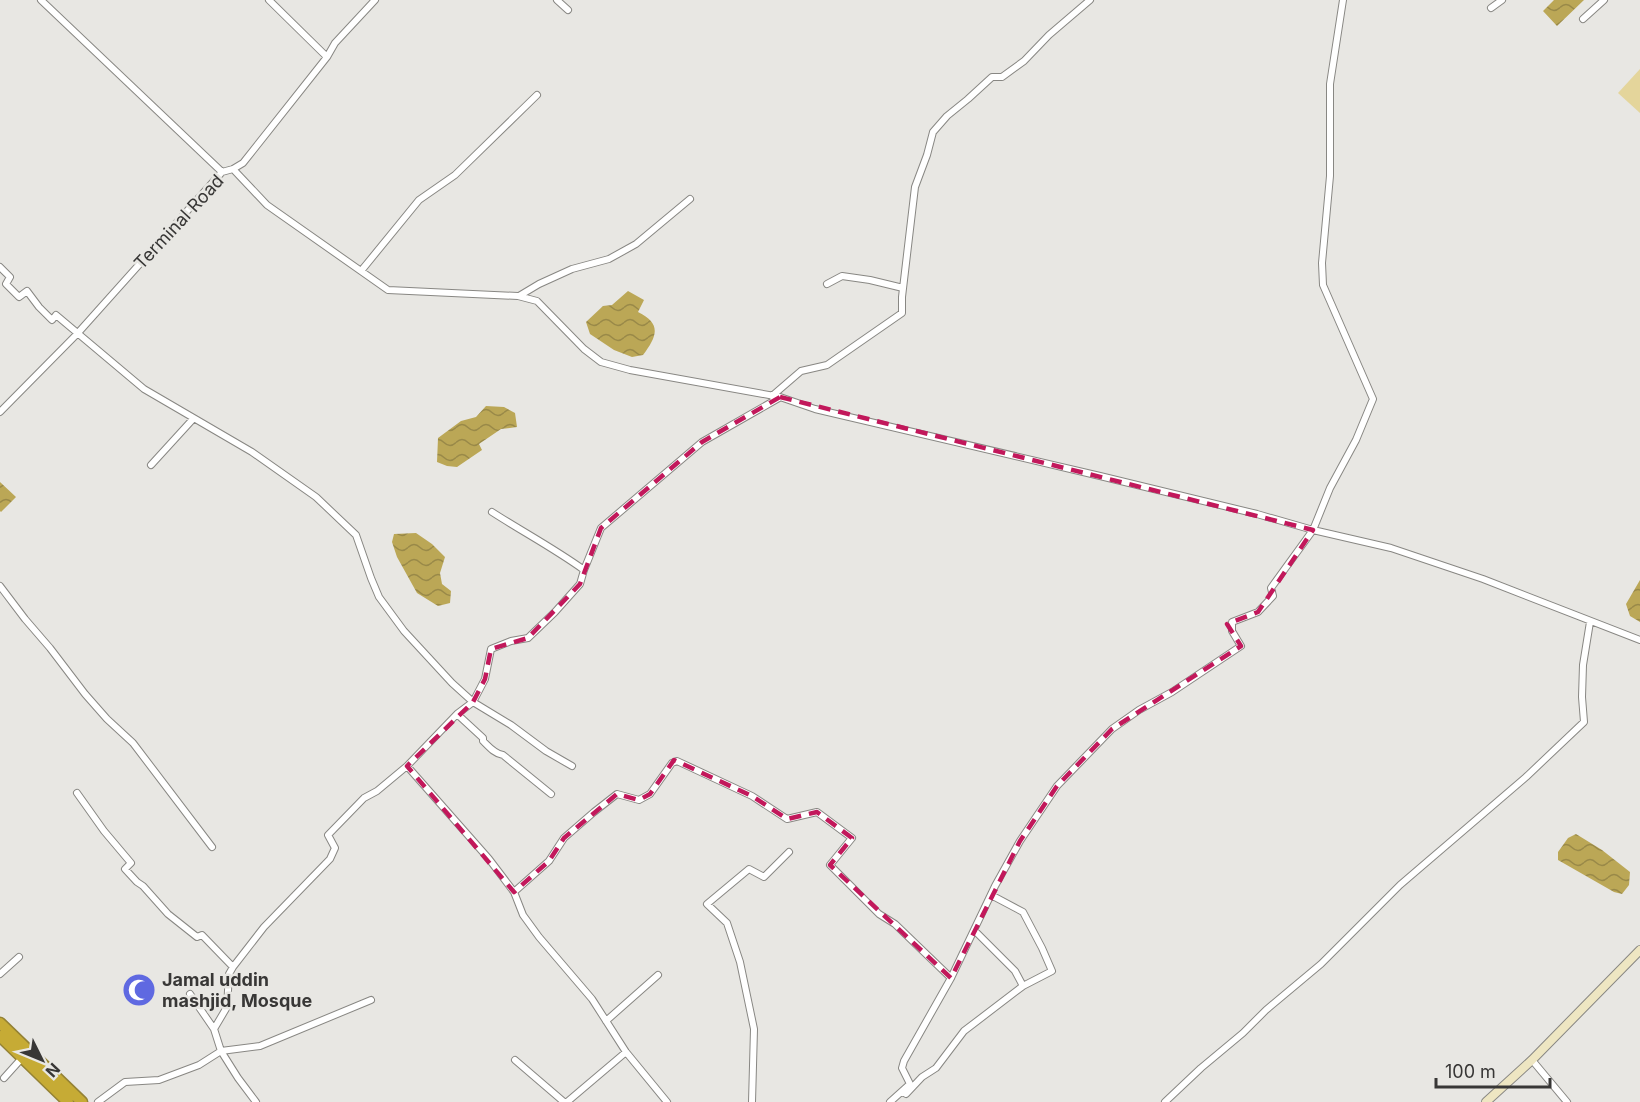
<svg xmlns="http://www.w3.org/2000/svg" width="1640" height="1102" viewBox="0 0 1640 1102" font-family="Inter,sans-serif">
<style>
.green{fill:#e4d59b}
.water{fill:url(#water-waves)}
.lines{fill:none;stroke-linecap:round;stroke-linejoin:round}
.street-casing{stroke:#888783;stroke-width:8}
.secondary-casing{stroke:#888783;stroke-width:10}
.highway-casing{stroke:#948235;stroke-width:13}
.street{stroke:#fff;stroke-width:6}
.secondary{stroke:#eee6c2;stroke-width:8}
.highway{stroke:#c6ab35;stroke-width:10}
.marked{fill:none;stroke:#c2185b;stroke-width:4.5;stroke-dasharray:12 8;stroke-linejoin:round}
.labels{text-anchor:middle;stroke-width:5;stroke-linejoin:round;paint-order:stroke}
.street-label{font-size:18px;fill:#383736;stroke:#e8e7e3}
.poi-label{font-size:18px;font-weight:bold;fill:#383736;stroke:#e8e7e3;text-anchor:start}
</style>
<defs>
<pattern id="water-waves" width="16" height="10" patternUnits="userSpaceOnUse" patternTransform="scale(1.5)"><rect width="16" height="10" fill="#bba756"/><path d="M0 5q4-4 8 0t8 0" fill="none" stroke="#998948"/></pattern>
</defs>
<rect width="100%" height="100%" fill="#e8e7e3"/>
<path class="green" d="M 1640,69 L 1640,113 L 1618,93 Z"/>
<path class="water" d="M 1554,0 L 1584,0 L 1557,26 L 1543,11 Z
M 628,291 L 644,300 L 638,312 C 662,324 657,336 643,355 L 632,357 L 614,350 L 590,334 L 586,322 L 603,306 L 612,305 Z
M 486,406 L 504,407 L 515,413 L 517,427 L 501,429 L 479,444 L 482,450 L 457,467 L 447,466 L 437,462 L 438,438 L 461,421 L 476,417 Z
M 0,482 L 16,497 L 1,512 L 0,511 Z
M 416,533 L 432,544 L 445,557 L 440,573 L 442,584 L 451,591 L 450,603 L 438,606 L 417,593 L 397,557 L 392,542 L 394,534 Z
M 1640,580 L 1640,622 L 1630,616 L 1626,604 Z
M 1576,834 L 1602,850 L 1630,872 L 1629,885 L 1622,894 L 1614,892 L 1558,860 L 1558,852 L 1568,838 Z"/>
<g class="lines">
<defs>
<path id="street" d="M 41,0 L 222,172
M 269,0 L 327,57
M 557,0 L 568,10
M 1491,8 L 1502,0
M 1583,19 L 1604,0
M 233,169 L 267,205 L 388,290 L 518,296 L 537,301 L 584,349 L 601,362 L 630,370 L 780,397 L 815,409 L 1100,476 L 1257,514 L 1313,530 L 1391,548 L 1483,579 L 1640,640
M 0,267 L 10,277 L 6,284 L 19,297 L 27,291 L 39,307 L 52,320 L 56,315 L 144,389 L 252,452 L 316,497 L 356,535 L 371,578 L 379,597 L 404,631 L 452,683 L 473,702 L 511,725 L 546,751 L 572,766
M 361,271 L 419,200 L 455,175 L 537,95
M 827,284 L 842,276 L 870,280 L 903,288
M 519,296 L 539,284 L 572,269 L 609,259 L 636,244 L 690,199
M 772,396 L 801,371 L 827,365 L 902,313 L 902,297 L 915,187 L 927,155 L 933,132 L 947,116 L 968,99 L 992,77 L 1002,77 L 1024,61 L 1049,35 L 1090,0
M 0,412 L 77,334 L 222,172 L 233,169 L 243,163 L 327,57 L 335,43 L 375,0
M 151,465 L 193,419
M 492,512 C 523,532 555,549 584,570
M 0,586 L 25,619 L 50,648 L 85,694 L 107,719 L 133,743 L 212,847
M 457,714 L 483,738 L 483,741 C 489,747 495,754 503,755 L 551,794
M 407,766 L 489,859 L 514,892 L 523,915 L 539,937 L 592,999 L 626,1052 L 667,1102
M 77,793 L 104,831 L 131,863 L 125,869 L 137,882 L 143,886 L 168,914 L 197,937 L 202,935 L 233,967
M 514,892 L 549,861 L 564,838 L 594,812 L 617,794 L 639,800 L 650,794 L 672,763 L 677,761 L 752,796 L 787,819 L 817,812 L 852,838 L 830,865 L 879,914 L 895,924 L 951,978
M 974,930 L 1015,971 L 1023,986 L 1052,971 L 1042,948 L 1023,912 L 991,895
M 0,974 L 19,957
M 190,994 L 214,1029
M 606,1021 L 658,975
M 515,1060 L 564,1102
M 1532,1060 L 1567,1102
M 4,1078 L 22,1058
M 903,1092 L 906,1094 L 922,1077 L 936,1068 L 964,1031 L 1023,986
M 98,1102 L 125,1082 L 159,1080 L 199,1065 L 221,1051 L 214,1029 L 227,1007 L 229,974 L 233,967 L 264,927 L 330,859 L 335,848 L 328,835 L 364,798 L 377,791 L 407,766 L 457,714 L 473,702 L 485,679 L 491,649 L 511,641 L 528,638 L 555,612 L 580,584 L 584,570 L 601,528 L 702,442 L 779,398
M 256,1102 L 238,1078 L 221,1051 L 260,1046 L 371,1000
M 567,1102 L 626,1052
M 752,1102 L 754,1029 L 740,962 L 727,923 L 707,904 L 749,869 L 764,877 L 789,852
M 890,1102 L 910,1084 L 902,1068 L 904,1061 L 951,978 L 995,886 L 1020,841 L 1057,786 L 1112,729 L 1139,710 L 1172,692 L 1241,646 L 1232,631 L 1232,622 L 1258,612 L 1273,596 L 1271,588 L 1313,530 L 1330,488 L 1356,440 L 1373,399 L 1323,285 L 1322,263 L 1330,176 L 1330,84 L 1343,0
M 1165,1102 L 1201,1068 L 1243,1033 L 1266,1010 L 1321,964 L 1400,885 L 1526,777 L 1584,722 L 1582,697 L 1583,665 L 1590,622"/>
<path id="secondary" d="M 1486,1102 L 1532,1060 L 1640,950"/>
<path id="highway" d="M 0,1023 L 82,1102
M 0,1036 L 68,1102"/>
</defs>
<use href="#street" class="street-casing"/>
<use href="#secondary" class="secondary-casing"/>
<use href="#highway" class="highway-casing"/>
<use href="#street" class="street"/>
<use href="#secondary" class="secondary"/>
<use href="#highway" class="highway"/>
</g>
<path class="marked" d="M 780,397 L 1313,530 L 1258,612 L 1227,624 L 1241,646 L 1112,729 L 1057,786 L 1020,841 L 951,978 L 830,865 L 852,838 L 817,812 L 787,819 L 752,796 L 674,760 L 650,794 L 639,800 L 617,794 L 564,838 L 549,861 L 514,892 L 407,766 L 473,702 L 485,679 L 491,649 L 528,638 L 580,584 L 601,528 L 702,442 Z"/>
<defs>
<symbol id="mosque-disc" viewBox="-11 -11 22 22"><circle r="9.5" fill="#5f69e1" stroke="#e8e7e3"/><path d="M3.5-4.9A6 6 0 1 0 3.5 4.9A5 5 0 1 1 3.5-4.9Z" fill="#fff"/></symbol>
</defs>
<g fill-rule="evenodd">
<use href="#mosque-disc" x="120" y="971" width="38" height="38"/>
</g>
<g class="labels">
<g class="street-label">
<text transform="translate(179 222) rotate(-47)" y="6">Terminal Road</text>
</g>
<g class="poi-label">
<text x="162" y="986">Jamal uddin<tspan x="162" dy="21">mashjid, Mosque</tspan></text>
</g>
</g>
<g transform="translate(42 1060) rotate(133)" stroke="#e8e7e3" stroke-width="4.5" paint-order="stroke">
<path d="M0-4.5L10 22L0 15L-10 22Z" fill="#383736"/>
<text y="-9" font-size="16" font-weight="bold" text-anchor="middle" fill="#383736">N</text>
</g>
<path d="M1436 1078v9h114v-9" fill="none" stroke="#383736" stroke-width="3"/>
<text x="1445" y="1078" font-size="18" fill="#383736" stroke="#e8e7e3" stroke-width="4.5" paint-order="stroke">100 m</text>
</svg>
